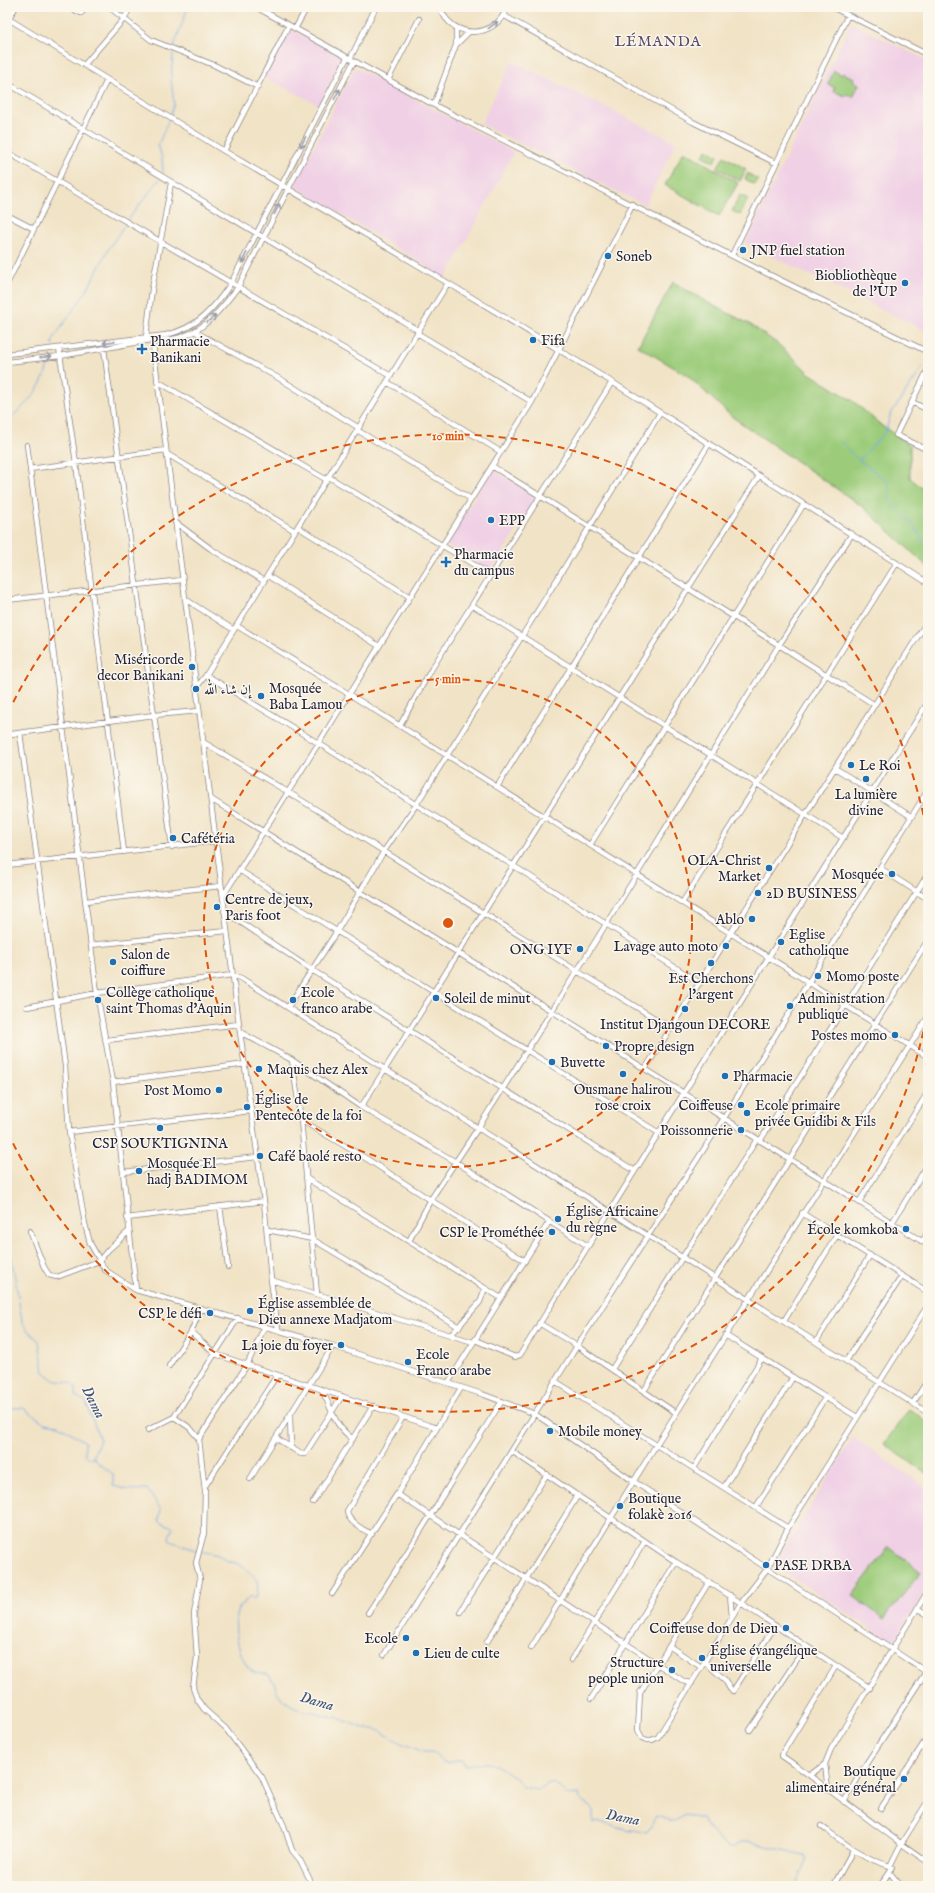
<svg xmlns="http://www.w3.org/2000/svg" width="935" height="1893" viewBox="0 0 935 1893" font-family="'IM FELL English',Amiri,serif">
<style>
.built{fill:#f0d0e5}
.green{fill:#9ccc7a;stroke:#5f775a}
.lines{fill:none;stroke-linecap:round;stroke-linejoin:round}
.stream{stroke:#7aade7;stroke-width:1}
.minor-casing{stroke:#8a8280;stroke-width:6}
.minor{stroke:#fff;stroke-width:4.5}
.oneway{stroke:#9c9ca7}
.ring{fill:none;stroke:#de560e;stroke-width:2;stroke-dasharray:7 5}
.poi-dot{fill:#1f6fb2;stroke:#fbf7ec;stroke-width:1.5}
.labels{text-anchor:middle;stroke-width:3;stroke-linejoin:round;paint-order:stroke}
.poi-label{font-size:14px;fill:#22223b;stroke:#fbf7ec;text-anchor:start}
.neighbourhood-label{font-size:15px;letter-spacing:1px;fill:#584b6a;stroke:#fbf7ec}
.water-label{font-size:15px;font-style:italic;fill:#415377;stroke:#fbf7ec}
.centre{fill:#de560e;stroke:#fbf7ec;stroke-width:2}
.ring-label{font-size:12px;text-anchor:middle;font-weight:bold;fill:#de560e;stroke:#fbf7ec;stroke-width:3;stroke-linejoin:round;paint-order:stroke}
</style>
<rect width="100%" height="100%" fill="#fbf7ec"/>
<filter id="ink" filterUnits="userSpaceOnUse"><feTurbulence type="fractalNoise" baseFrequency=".025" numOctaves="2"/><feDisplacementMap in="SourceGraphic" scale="8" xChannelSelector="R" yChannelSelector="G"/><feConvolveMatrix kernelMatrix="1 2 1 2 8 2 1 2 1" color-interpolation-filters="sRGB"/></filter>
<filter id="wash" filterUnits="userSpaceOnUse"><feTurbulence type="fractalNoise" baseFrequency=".012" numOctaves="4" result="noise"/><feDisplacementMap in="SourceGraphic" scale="16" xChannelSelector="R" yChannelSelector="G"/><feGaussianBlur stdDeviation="0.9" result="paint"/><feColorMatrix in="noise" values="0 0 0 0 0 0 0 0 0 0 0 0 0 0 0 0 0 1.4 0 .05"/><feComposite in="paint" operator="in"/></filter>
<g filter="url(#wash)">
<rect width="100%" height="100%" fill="#f1e3c6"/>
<path class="built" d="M 851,23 L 928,61 L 928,332 L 834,286 L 827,280 L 817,276 L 814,277 L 745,243 Z
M 289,28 L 342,56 L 319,105 L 264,77 Z
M 512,61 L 676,142 L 645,205 L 481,124 Z
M 355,67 L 514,152 L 446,278 L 294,186 Z
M 493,469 L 538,497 L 490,572 L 445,544 Z
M 853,1437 L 928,1489 L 928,1588 L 893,1643 L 774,1565 Z"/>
<path class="green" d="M 834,71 L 842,75 L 843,73 L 854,78 L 853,81 L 859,84 L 853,97 L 847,94 L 845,96 L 833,91 L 835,88 L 828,84 Z
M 707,149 L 718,156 L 714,162 L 703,156 Z
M 684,151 L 738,183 L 719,216 L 665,185 Z
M 724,156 L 746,169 L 740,181 L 717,168 Z
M 748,173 L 758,180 L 755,185 L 745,179 Z
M 740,195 L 748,199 L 740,215 L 732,211 Z
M 673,282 L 705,301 L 751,325 L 779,345 L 809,373 L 853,401 L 882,426 L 910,445 L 910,478 L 928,493 L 928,567 L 863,507 L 731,416 L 688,376 L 638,346 Z
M 909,1409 L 928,1422 L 928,1474 L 884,1444 Z
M 889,1547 L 921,1572 L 884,1619 L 852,1595 Z"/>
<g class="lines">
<path class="stream" d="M 174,46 L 188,7
M 170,116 L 174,104 L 171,79 L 173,54
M 163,174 L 162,158 L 158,145 L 169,119
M 128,220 L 159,180
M 52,345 L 55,336 L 86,292 L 109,248 L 126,223
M 7,425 C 12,414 20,411 27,402 C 38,391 46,376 49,361
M 7,429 L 7,437
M 840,441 L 854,456 L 887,481 L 889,484 L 889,497 L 890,501 L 914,526 L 928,549
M 860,460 L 886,431 L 890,415 L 923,367
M 7,1243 L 10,1247 L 22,1321 L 26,1329 L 39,1341 L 44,1372 L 56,1381 L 69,1382 L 76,1387 L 76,1396 L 86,1402 L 100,1440 L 93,1456 L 96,1461 L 113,1474 L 113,1485 C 125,1491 134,1490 147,1489 L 161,1510 L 159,1519 L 160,1522 L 173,1527 L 169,1537 L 170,1541 L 198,1551
M 7,1408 L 23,1408 L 45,1423 L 59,1425 L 85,1442 L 85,1454 L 89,1458 L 94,1458
M 201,1551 L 218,1555 L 227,1561 L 239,1564 L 247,1570 L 256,1579 L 258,1584 L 257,1595 L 254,1599 L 251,1596 C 246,1600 239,1606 237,1612 C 232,1627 240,1666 255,1673 C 259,1674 264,1674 268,1674 L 274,1682 L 277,1692 L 283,1700 L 295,1707 L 304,1711 L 314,1712 L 319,1715 L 336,1717 L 365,1729 L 376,1729 L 401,1743 L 424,1752 L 433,1752 L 441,1761 L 449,1764 L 455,1761 L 462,1760 L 465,1765 L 487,1763 L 496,1765 L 514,1776 L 523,1787 L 538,1790 L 549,1783 L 554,1783 L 568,1795 L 579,1794 C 579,1802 586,1803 591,1807 C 595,1811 592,1819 593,1823 C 602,1821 604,1824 612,1826 C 623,1830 635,1832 647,1832 L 656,1816 C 673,1819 666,1827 685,1815 L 702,1818 C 708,1831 717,1839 729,1847 L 735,1847 L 741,1842 L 750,1842 L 804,1855 L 806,1858 L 805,1865 L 796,1886"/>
</g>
</g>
<g filter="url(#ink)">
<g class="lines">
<defs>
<path id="minor" d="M 68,7 L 81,13 L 88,7
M 109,7 L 151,40 L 214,65 L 258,87
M 256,7 L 434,105 L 764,272 L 928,352
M 440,7 C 451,40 496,40 507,7
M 832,7 L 928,55
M 503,15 L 693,122 L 776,163
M 7,18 L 224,151 L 448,283 L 612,382 L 928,583
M 7,20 L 16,7
M 295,29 L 307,7
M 456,45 L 469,32
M 350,59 L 376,7
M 85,64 L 123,20 L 131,7
M 388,80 L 419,19
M 7,83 L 419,331
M 434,105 L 456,45 L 456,28
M 224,151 L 289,25
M 7,152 L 391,376
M 7,215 L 34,229
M 732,255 L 848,15
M 7,284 L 107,80
M 194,331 L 282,380 L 359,428
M 417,333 L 532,402
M 146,337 L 152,289 L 171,183
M 152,337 L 240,1032 L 264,1201 L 271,1280 L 278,1329
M 59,348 L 76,463 L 124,852
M 104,349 L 172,847
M 7,354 L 166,335 C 197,328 214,309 231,283 L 347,58
M 7,362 L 60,356 L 151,340 C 193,344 215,318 238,287 L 354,61
M 928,369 L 896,435 L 928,450
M 157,381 L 327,480
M 387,382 L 501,452
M 912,402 L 928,410
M 357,430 L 471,499
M 27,445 L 97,993 L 113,1082 L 136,1290
M 167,454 L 295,531
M 492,466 L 875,705
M 30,469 L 166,450
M 329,477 L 491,575
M 175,522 L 211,549 L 264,581
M 298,527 L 410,597
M 268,576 L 379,646
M 185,599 L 234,630
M 7,600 L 182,580
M 472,605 L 843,838
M 237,626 L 349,694 L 928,1057
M 206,675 L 318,743 L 700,983
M 196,688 L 206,675 L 448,283
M 400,725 L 431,670 L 612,382
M 20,733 L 65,1066 L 69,1132 L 85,1224 L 90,1243 L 105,1270 L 136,1290 L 333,1346 L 482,1394 L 535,1414 L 633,1481 L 928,1673
M 11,734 L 154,715 L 199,711
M 203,742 L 288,792 L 577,971 L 779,645 L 852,534
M 835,768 L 912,817
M 497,787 L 709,444
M 211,799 L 928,1245
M 590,845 L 804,504
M 7,865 L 216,841
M 880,868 L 928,899
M 239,870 L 659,1133
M 223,896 L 532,402 L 633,204
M 86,901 L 221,886
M 682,903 L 897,563
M 224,911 L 312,970 L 635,1171
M 91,945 L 227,931
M 27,1007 L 97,993 L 232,975 L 241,978 L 928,1413
M 288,1007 L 337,931 L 384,851 L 416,805 L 522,636 L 660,413
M 240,1032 L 292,1060 L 361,1107 L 456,1162 L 588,1246
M 107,1040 L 239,1024
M 292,1060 L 301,1120 L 317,1294
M 645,1069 L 928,620
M 113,1082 L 246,1064
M 361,1107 L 759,476
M 301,1120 L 367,1159 L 525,1261
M 69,1132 L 251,1111
M 760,1141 L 928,874
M 123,1172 L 257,1157
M 306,1178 L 501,1298
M 859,1202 L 928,1092
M 220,1206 L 228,1267
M 802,1213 L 928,1292
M 127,1218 L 264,1201
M 892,1223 L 928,1164
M 268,1230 L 312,1239 L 459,1327
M 30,1231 L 44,1267 L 49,1275 L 57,1277 L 99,1261 L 108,1250 L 128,1232
M 409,1241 L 431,1199 L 478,1128 L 577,971 L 671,1028
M 922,1242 L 928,1232
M 271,1280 L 473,1342
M 784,1321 L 837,1235
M 539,1323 L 577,1346 L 676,1413
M 191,1332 L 215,1354 L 437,1428
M 451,1335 L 480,1302 L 485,1288
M 725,1335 L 857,1417
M 475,1340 L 515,1357 L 520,1355 L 928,702
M 816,1342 L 870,1255
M 846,1361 L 902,1276
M 169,1366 L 191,1332 L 201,1308
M 612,1369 L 757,1139
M 555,1381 L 788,1528
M 448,1383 L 549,1222
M 321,1389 C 333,1409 332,1424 353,1439
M 644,1391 L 928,940
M 913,1403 L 928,1380
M 290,1416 L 291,1448
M 174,1417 L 190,1428 L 199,1439 L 205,1491 L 204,1533 L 196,1563 L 200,1579 L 194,1614 L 197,1657 L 193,1688 L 197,1699 L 204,1709 L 226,1729 L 262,1777 L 284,1826 L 292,1850 L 300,1860 L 313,1886
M 148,1430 L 174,1417 L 238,1318
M 276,1438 L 301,1454 L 305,1454 L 342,1396
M 199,1439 L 247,1365 L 265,1326
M 513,1452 L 676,1562 L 709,1582 L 870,1688
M 694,1468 L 762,1358
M 250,1479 L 333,1346
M 205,1486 L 277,1375
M 724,1487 L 793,1377
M 397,1494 L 685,1682 L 692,1683
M 313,1502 L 373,1406
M 756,1507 L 825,1398
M 372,1534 C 363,1530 347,1521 347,1511 L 403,1417
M 709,1582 L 640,1693 L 638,1730 L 642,1738 L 647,1740 L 652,1740 L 658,1737 L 741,1603 L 767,1569 L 788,1528 L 928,1305
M 332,1594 L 397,1494 L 461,1388
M 730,1595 L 732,1617
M 917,1608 L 928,1615
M 460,1612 L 547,1474
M 368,1613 C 414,1544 457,1471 502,1401
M 487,1642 L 578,1495
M 669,1646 L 701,1667
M 531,1648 L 656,1445 L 928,1017
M 384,1655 L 577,1346 L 724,1118 L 928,790
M 571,1660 L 645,1541
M 704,1661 L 725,1680 L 730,1689 L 733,1691 L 775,1626
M 836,1666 L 783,1752 L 782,1756 C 832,1790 878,1829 928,1862
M 591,1699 L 676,1562
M 750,1730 L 806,1646
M 825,1764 L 828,1790
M 810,1775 L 825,1764 L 831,1749 L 928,1591
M 844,1802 L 866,1764 L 926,1672
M 881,1808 L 928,1737
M 821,1826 C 844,1843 862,1858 890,1866
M 890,1873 L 901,1886
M 835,1883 L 853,1850
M 880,1886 L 892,1868 L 890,1866 L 901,1844 L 928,1801"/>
</defs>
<use href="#minor" class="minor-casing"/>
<use href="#minor" class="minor"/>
</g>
<defs><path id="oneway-shaft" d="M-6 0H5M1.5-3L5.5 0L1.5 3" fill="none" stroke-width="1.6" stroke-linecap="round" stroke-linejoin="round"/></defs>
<g class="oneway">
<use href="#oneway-shaft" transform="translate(493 25) rotate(-36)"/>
<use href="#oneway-shaft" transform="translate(337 94) rotate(-62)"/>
<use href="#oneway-shaft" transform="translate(303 142) rotate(117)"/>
<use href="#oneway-shaft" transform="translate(277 209) rotate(-63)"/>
<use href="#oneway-shaft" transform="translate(244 258) rotate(117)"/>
<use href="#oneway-shaft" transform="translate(211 319) rotate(-39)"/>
<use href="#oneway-shaft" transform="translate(109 342) rotate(173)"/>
<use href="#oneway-shaft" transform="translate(46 357) rotate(-7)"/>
</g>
</g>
<g class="ring">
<circle cx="448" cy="923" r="244"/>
<path d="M928 1008A487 487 0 0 1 8 1133M8 713A487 487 0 0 1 928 838"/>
</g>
<g class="poi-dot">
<circle cx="743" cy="250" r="4"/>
<circle cx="608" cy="256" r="4"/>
<circle cx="905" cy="283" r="4"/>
<circle cx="533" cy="340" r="4"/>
<path d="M140 343h4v4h4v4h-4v4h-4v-4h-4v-4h4z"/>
<circle cx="491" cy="520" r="4"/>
<path d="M444 556h4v4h4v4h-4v4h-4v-4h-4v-4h4z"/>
<circle cx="192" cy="667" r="4"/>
<circle cx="196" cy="689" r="4"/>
<circle cx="261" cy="696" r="4"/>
<circle cx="851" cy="765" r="4"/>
<circle cx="866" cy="779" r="4"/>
<circle cx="173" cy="838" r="4"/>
<circle cx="769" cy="868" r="4"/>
<circle cx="892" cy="874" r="4"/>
<circle cx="758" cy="893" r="4"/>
<circle cx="217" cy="907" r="4"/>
<circle cx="752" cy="919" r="4"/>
<circle cx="781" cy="942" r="4"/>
<circle cx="726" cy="946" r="4"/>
<circle cx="580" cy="949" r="4"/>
<circle cx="113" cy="962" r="4"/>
<circle cx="711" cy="963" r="4"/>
<circle cx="818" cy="976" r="4"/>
<circle cx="436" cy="998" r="4"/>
<circle cx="98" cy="1000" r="4"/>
<circle cx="293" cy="1000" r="4"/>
<circle cx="790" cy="1006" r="4"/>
<circle cx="685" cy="1009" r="4"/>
<circle cx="895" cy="1035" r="4"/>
<circle cx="606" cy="1046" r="4"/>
<circle cx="552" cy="1062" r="4"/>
<circle cx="259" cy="1069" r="4"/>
<circle cx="623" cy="1074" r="4"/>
<circle cx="725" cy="1076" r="4"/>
<circle cx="219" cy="1090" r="4"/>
<circle cx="741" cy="1105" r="4"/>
<circle cx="247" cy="1107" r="4"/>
<circle cx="747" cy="1113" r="4"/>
<circle cx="160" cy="1128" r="4"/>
<circle cx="741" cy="1130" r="4"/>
<circle cx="260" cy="1156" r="4"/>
<circle cx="139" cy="1171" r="4"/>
<circle cx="558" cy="1219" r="4"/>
<circle cx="906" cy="1229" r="4"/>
<circle cx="552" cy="1232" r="4"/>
<circle cx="250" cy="1311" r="4"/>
<circle cx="210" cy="1313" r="4"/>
<circle cx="341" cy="1345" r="4"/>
<circle cx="408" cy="1362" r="4"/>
<circle cx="550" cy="1431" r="4"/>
<circle cx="620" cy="1506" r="4"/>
<circle cx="766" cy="1565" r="4"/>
<circle cx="786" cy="1628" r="4"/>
<circle cx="406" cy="1638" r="4"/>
<circle cx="416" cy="1653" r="4"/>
<circle cx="702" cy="1658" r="4"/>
<circle cx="672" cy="1670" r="4"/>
<circle cx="904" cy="1779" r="4"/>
</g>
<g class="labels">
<g class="poi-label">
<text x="751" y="255">JNP fuel station</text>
<text x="616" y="261">Soneb</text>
<text x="897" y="280" text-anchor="end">Biobliothèque<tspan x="897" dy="16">de l'UP</tspan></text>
<text x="541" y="345">Fifa</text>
<text x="150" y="346">Pharmacie<tspan x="150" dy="16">Banikani</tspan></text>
<text x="499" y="525">EPP</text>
<text x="454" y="559">Pharmacie<tspan x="454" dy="16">du campus</tspan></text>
<text x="184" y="664" text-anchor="end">Miséricorde<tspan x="184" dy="16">decor Banikani</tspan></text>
<text x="269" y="693">Mosquée<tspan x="269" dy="16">Baba Lamou</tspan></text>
<text x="204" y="694">إن شاء الله</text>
<text x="859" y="770">Le Roi</text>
<text x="866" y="799" text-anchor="middle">La lumière<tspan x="866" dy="16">divine</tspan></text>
<text x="181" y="843">Cafétéria</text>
<text x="761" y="865" text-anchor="end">OLA-Christ<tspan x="761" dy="16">Market</tspan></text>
<text x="884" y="879" text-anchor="end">Mosquée</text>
<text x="766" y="898">2D BUSINESS</text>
<text x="225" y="904">Centre de jeux,<tspan x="225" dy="16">Paris foot</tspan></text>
<text x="744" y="924" text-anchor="end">Ablo</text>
<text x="789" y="939">Eglise<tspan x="789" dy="16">catholique</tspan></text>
<text x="718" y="951" text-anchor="end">Lavage auto moto</text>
<text x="572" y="954" text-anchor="end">ONG IYF</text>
<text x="121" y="959">Salon de<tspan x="121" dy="16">coiffure</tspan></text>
<text x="826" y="981">Momo poste</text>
<text x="711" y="983" text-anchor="middle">Est Cherchons<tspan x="711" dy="16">l'argent</tspan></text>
<text x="106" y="997">Collège catholique<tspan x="106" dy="16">saint Thomas d'Aquin</tspan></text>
<text x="301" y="997">Ecole<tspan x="301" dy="16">franco arabe</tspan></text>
<text x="444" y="1003">Soleil de minut</text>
<text x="798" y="1003">Administration<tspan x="798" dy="16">publique</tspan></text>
<text x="685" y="1029" text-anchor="middle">Institut Djangoun DECORE</text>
<text x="887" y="1040" text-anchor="end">Postes momo</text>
<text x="614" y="1051">Propre design</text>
<text x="560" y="1067">Buvette</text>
<text x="267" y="1074">Maquis chez Alex</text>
<text x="733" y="1081">Pharmacie</text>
<text x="623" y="1094" text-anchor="middle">Ousmane halirou<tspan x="623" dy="16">rose croix</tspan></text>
<text x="211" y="1095" text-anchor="end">Post Momo</text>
<text x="255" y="1104">Église de<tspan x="255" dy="16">Pentecôte de la foi</tspan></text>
<text x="733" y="1110" text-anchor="end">Coiffeuse</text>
<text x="755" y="1110">Ecole primaire<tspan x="755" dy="16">privée Guidibi &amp; Fils</tspan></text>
<text x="733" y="1135" text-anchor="end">Poissonnerie</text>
<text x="160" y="1148" text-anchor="middle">CSP SOUKTIGNINA</text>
<text x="268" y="1161">Café baolé resto</text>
<text x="147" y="1168">Mosquée El<tspan x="147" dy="16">hadj BADIMOM</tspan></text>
<text x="566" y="1216">Église Africaine<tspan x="566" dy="16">du règne</tspan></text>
<text x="898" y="1234" text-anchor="end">École komkoba</text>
<text x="544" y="1237" text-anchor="end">CSP le Prométhée</text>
<text x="258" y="1308">Église assemblée de<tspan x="258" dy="16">Dieu annexe Madjatom</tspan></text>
<text x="202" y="1318" text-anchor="end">CSP le défi</text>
<text x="333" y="1350" text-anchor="end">La joie du foyer</text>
<text x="416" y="1359">Ecole<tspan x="416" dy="16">Franco arabe</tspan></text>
<text x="558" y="1436">Mobile money</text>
<text x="628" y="1503">Boutique<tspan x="628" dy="16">folakè 2016</tspan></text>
<text x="774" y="1570">PASE DRBA</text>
<text x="778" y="1633" text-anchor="end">Coiffeuse don de Dieu</text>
<text x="398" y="1643" text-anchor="end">Ecole</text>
<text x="710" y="1655">Église évangélique<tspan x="710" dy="16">universelle</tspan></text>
<text x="424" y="1658">Lieu de culte</text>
<text x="664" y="1667" text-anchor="end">Structure<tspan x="664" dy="16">people union</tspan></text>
<text x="896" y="1776" text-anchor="end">Boutique<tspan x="896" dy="16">alimentaire général</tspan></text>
</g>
<g class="neighbourhood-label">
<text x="658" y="46">LÉMANDA</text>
</g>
<g class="water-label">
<text transform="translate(94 1402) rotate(63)" y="5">Dama</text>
<text transform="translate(317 1701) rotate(16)" y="5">Dama</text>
<text transform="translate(623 1817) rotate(11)" y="5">Dama</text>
</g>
</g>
<circle cx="448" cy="923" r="6" class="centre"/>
<g class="ring-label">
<text x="448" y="440">10 min</text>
<text x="448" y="683">5 min</text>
</g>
<rect width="935" height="1893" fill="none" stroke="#fbf7ec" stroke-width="24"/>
</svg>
